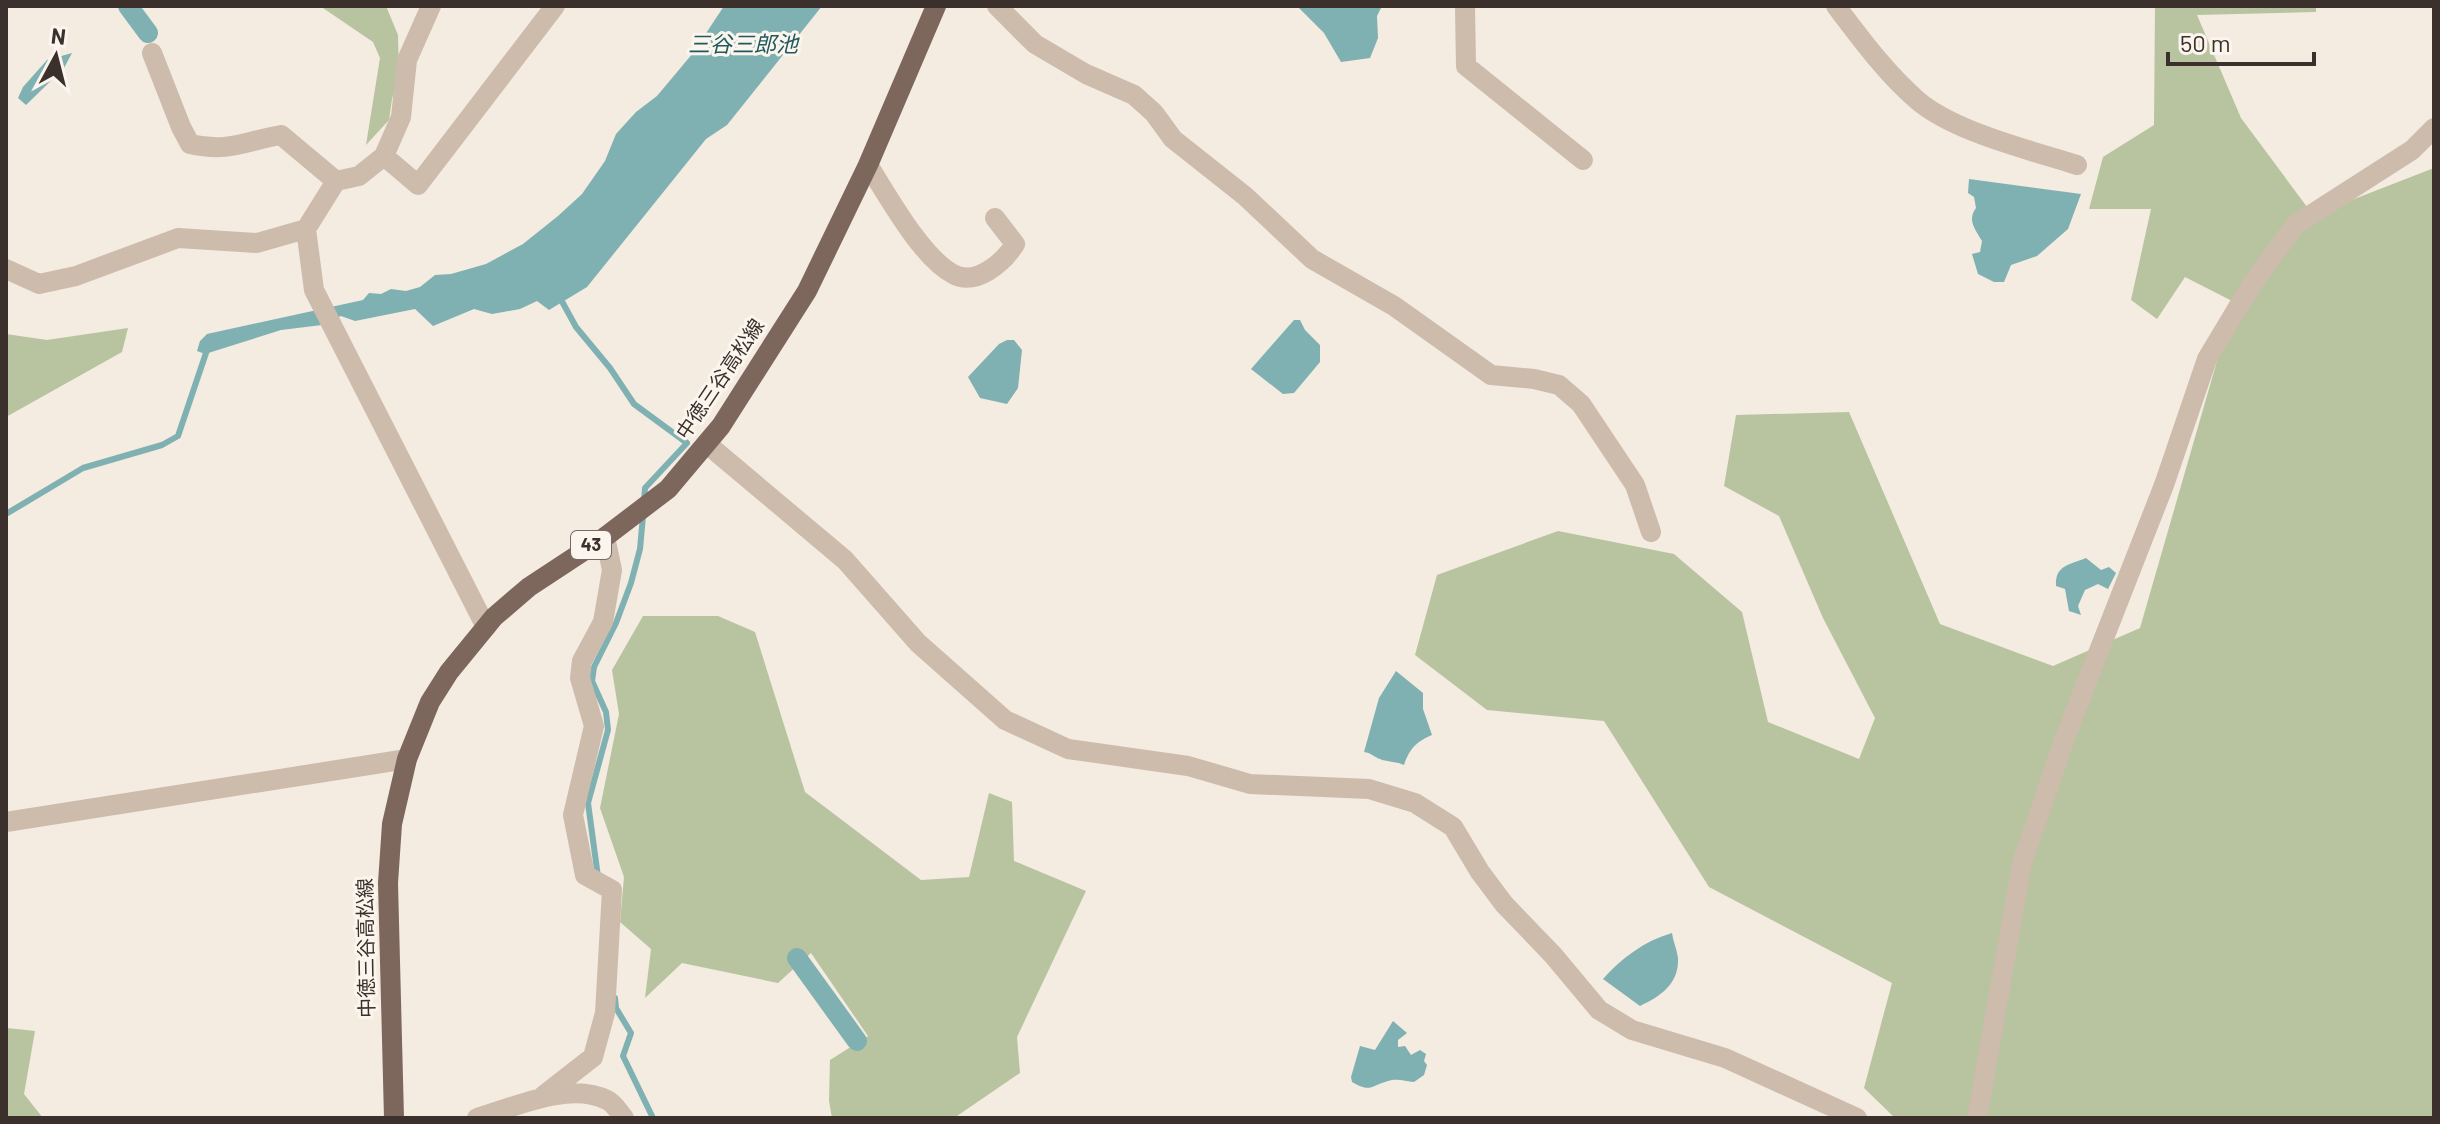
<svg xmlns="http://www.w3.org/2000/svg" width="2440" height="1124" viewBox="0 0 2440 1124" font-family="Barlow,'Noto Sans JP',sans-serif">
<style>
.green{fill:#b8c4a0}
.water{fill:#7fb0b2}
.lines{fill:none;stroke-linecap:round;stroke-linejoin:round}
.stream{stroke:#7fb0b2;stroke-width:6}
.canal{stroke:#7fb0b2;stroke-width:20}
.minor{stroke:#cdbbac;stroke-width:20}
.major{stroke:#7d675c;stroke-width:20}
.labels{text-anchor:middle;stroke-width:6;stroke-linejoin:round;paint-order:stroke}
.shield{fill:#fbf5ee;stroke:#756b66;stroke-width:2}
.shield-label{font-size:18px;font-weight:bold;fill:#3b302b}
.street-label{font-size:20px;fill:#3b302b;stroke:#fbf5ee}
.water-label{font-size:22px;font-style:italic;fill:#1f5a5e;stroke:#fbf5ee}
</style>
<rect width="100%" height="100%" fill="#f4ebe1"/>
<path class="green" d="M 320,6 L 386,6 L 398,35 L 399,77 L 392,99 L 389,120 L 366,145 L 380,58 L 373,42 Z
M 2155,6 L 2316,6 L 2316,12 L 2197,15 L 2241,118 L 2313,215 L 2434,168 L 2434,1118 L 1895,1118 L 1864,1088 L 1892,983 L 1709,887 L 1604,721 L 1487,710 L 1415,655 L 1437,575 L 1558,531 L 1674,554 L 1742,612 L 1768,722 L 1859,759 L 1875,718 L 1823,618 L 1779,516 L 1724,486 L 1736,415 L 1849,412 L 1940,624 L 2053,666 L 2140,628 L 2234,302 L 2185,277 L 2157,319 L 2131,300 L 2151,209 L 2089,209 L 2103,157 L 2154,125 Z
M 128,328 L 122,352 L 6,417 L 6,334 L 47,340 Z
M 643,616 L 718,616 L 755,632 L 805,792 L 921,880 L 969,877 L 989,793 L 1012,802 L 1014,861 L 1086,891 L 1017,1037 L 1020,1073 L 954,1118 L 832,1118 L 829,1101 L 830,1060 L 868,1036 L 811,953 L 778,983 L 682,963 L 645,998 L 651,949 L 620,922 L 624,877 L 600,808 L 619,714 L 612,670 Z
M 7,1028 L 35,1031 L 24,1094 L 43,1118 L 6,1118 Z"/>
<path class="water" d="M 724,6 L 822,6 L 727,125 L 706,139 L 587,287 L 549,310 L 537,301 L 520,309 L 492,314 L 474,309 L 433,326 L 415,309 L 355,321 L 341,316 L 322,325 L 281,330 L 205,354 L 197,351 L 200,341 L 207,334 L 363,300 L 369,293 L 381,294 L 391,289 L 406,291 L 420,287 L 435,275 L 451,274 L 486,264 L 523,244 L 558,216 L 582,194 L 605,161 L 616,134 L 636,112 L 657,96 L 693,53 Z
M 1297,6 L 1382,6 L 1377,16 L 1378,38 L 1370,58 L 1341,62 L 1324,33 Z
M 72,53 L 64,68 L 26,105 L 18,98 L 23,87 L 47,60 Z
M 1969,179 L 2081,194 L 2068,229 L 2037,256 L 2011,265 L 2004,282 L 1994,282 L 1978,274 L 1972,254 L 1980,252 L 1982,241 C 1975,229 1967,220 1976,208 L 1974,197 L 1968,193 Z
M 1294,320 L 1300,320 L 1305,330 L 1320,345 L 1320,362 L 1294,393 L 1283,394 L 1251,369 Z
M 1007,340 L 1014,340 L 1022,350 L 1018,388 L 1007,404 L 980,398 L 968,377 L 999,344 Z
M 2086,558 L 2101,570 L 2109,567 L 2116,573 L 2108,589 L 2098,584 L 2085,590 L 2078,606 L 2081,615 L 2069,611 L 2065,589 L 2056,586 C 2055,565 2069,565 2086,558 Z
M 1396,671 L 1423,693 L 1423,709 L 1432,735 C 1416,742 1410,748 1404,765 C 1395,761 1387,762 1380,759 C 1374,757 1372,753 1364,752 L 1379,698 Z
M 1672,933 C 1673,941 1677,950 1678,958 C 1679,984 1661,996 1640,1006 L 1603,979 C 1622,958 1644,941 1672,933 Z
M 1393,1021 L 1407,1033 L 1398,1040 L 1398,1047 L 1405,1046 L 1411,1055 L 1420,1050 L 1426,1054 L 1424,1061 L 1427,1065 L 1424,1075 L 1414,1082 C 1406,1081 1396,1078 1388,1081 C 1370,1086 1371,1093 1352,1082 L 1351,1077 L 1360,1046 L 1375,1050 Z"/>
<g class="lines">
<path class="stream" d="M 559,296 L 576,327 L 610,368 L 634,404 L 687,443 L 645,488 L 644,501
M 6,514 L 83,468 L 162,445 L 178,436 L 208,347
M 598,877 L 588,803 L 608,730 L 606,712 L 592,681 L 594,667 L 616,623 L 631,583 L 640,549 L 643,516
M 615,998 L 616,1008 L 631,1033 L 623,1056 L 653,1118"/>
<path class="canal" d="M 128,6 L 148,33
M 797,958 L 857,1041"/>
<path class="minor" d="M 997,6 L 1035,44 L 1086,74 L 1134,95 L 1154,113 L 1173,139 L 1245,196 L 1312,259 L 1394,306 L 1491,375 L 1534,379 L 1559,385 L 1581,404 L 1635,485 L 1651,532
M 1465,6 L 1466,66 L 1583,160
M 1836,6 C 1861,39 1886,73 1917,100 C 1954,132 2030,150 2077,165
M 152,53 L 181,127 L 190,144 C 229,153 245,141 281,135 L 336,181
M 384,156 L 401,117 L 407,60 L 431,6
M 868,165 C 888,196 921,257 953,274 C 976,287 1004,262 1015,244 L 995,218
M 6,269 L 39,284 L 76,276 L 178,238 L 257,243 L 306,229
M 707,444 L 845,560 L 918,643 L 1005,720 L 1068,749 L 1188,766 L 1250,784 L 1369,789 L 1415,803 L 1453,827 L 1480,872 L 1504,904 L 1553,955 L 1599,1010 L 1632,1030 L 1725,1058 L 1857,1118
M 486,627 L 314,290 L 306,229 L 336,181 L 359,176 L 384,156 L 418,185 L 555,6
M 6,822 L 407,759
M 543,1096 L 593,1057 L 605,1013 L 612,890 L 585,875 L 573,815 L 594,726 L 580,678 L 582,661 L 603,622 L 612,570 L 605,537
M 477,1118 C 515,1107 569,1081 607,1100 C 614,1103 619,1112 624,1118
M 1977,1118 L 2022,863 L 2066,735 L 2164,485 L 2207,359 L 2252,284 L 2295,225 L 2412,150 L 2434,128"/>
<path class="major" d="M 394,1118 L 388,883 L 392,824 L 407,759 L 430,702 L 449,672 L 494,617 L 529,587 L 605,537 L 668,489 L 721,426 L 807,291 L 868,165 L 936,6"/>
</g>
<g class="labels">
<rect class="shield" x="571" y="531" width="40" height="28" rx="6"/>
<g class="shield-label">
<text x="591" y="551">43</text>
</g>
<g class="street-label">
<text transform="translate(720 379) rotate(-56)" y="7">中徳三谷高松線</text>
<text transform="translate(366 948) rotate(-91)" y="7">中徳三谷高松線</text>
</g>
<g class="water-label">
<text x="743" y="52">三谷三郎池</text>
</g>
</g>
<rect width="2440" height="1124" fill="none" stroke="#3b302b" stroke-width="16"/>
<g transform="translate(56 56) rotate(7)" stroke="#fbf5ee" stroke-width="6" paint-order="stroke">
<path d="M0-6L14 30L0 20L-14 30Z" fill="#3b302b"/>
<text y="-12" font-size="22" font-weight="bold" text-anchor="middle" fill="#3b302b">N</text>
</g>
<path d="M2168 52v12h146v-12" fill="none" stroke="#3b302b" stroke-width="4"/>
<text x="2180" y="52" font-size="24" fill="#3b302b" stroke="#fbf5ee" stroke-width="6" paint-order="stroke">50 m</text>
</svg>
